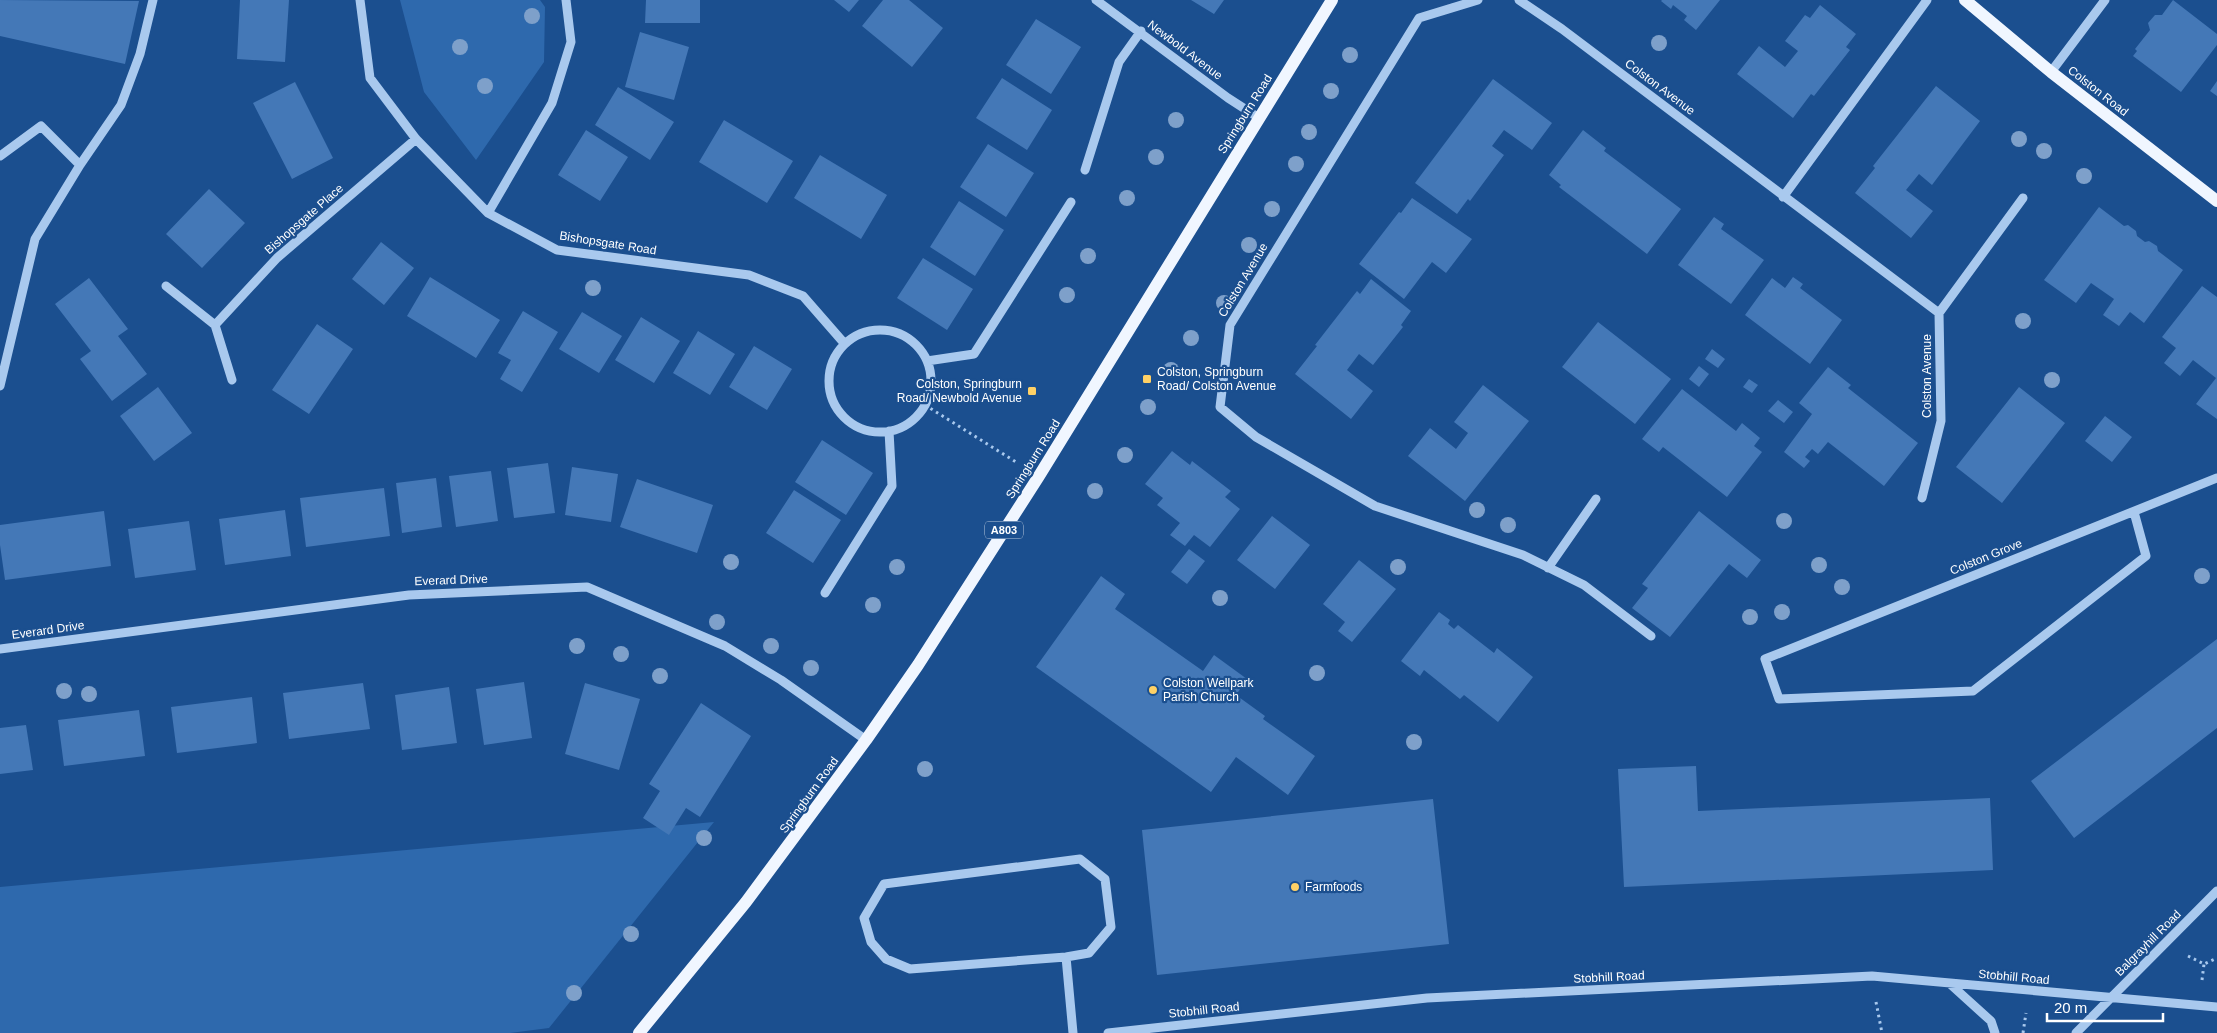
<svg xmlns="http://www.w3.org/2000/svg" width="2217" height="1033" viewBox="0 0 2217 1033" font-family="Arial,sans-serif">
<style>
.green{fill:#2e69ad}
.building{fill:#4478b7}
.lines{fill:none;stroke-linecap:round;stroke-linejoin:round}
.path{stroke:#a9c9ee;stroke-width:3;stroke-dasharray:2.5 4;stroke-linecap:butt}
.minor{stroke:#a9c9ee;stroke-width:9}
.major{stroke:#f0f6ff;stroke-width:12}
.tree{fill:#7ea0ca}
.poi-dot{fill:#ffd166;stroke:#1b4f8f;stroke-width:2}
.labels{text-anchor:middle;stroke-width:4.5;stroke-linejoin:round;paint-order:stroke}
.shield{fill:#1b4f8f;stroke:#bbcadd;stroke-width:1}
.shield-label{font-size:11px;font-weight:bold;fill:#fff}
.street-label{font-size:12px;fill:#fff;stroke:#1b4f8f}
.poi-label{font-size:12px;fill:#fff;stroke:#1b4f8f;text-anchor:start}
</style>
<rect width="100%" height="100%" fill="#1b4f8f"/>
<path class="green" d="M 400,0 L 540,0 L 545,7 L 544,62 L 476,160 L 424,92 Z
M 714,822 L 549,1028 L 510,1033 L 0,1033 L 0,887 Z"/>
<path class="building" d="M 0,0 L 139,1 L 125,64 L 0,36 Z
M 240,0 L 289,0 L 285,62 L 237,59 Z
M 646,0 L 700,0 L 700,23 L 645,23 Z
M 834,0 L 859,0 L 849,12 Z
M 883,0 L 909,0 L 943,28 L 912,67 L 862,26 Z
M 1191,0 L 1224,0 L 1214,14 Z
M 1662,0 L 1720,0 L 1696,30 L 1684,20 L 1687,16 L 1673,5 L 1671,9 L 1661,1 Z
M 2173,0 L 2217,34 L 2217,45 L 2181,92 L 2133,56 L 2137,51 L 2135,49 L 2150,30 L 2148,23 L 2155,15 L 2162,15 Z
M 1820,5 L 1856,34 L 1846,47 L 1850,50 L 1814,96 L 1811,94 L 1793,118 L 1737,74 L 1759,46 L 1785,67 L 1798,51 L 1785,41 L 1805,15 L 1810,18 Z
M 1036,19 L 1081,47 L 1051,94 L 1006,65 Z
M 640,32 L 689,47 L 674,100 L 625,87 Z
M 1002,78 L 1052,110 L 1027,150 L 976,118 Z
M 1493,79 L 1552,123 L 1532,150 L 1504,130 L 1492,146 L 1504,155 L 1470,201 L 1468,199 L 1457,214 L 1415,183 Z
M 2217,81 L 2217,96 L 2210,91 Z
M 295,82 L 333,158 L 292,179 L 253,103 Z
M 1936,86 L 1980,121 L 1932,185 L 1919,174 L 1906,190 L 1933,211 L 1911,238 L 1855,193 L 1875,168 L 1873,166 Z
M 618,87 L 674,122 L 650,160 L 595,125 Z
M 724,120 L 793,161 L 767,203 L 699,162 Z
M 586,130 L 628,157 L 600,201 L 558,175 Z
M 1583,130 L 1606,148 L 1604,151 L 1681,209 L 1647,254 L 1559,187 L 1561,185 L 1549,175 Z
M 988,144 L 1034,173 L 1006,217 L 960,187 Z
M 820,155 L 887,195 L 861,239 L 794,198 Z
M 209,189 L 245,223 L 202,268 L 166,234 Z
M 1412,198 L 1472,239 L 1446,273 L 1432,262 L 1404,299 L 1359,264 L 1399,212 L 1401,213 Z
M 959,201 L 1004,230 L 975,276 L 930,247 Z
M 2099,207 L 2124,226 L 2128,225 L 2136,231 L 2137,236 L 2145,242 L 2149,241 L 2157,246 L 2158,251 L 2183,270 L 2144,323 L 2130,312 L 2119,326 L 2103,315 L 2114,299 L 2091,283 L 2076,303 L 2044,280 Z
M 1714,217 L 1724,224 L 1721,229 L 1764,260 L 1731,304 L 1678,265 Z
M 381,242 L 414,268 L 384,305 L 352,279 Z
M 923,258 L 973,289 L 947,330 L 897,298 Z
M 430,277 L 500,320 L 476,358 L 407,316 Z
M 1793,277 L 1803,284 L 1800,288 L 1842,320 L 1810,364 L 1745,315 L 1772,278 L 1785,288 Z
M 89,278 L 128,329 L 118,336 L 147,374 L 112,401 L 80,359 L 91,351 L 55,304 Z
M 1371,279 L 1411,311 L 1401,325 L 1403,327 L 1373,365 L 1359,354 L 1347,370 L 1373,391 L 1351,419 L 1295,374 L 1317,346 L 1315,345 L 1357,291 L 1360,294 Z
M 2202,286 L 2217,297 L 2217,419 L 2196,404 L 2216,378 L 2193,360 L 2180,376 L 2164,363 L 2176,348 L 2162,337 Z
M 523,311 L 558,332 L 522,392 L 500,379 L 511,360 L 498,353 Z
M 582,312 L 622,336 L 599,373 L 559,349 Z
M 641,317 L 680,341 L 654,383 L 615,360 Z
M 1598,322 L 1671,379 L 1635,424 L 1562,367 Z
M 317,324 L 353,349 L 309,414 L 272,390 Z
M 698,331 L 735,354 L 710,395 L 673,373 Z
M 754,346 L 792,369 L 767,410 L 729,387 Z
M 1712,349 L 1725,359 L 1718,368 L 1705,359 Z
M 1699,366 L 1709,374 L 1699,387 L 1689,379 Z
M 1828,367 L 1851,385 L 1848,388 L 1918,443 L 1884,486 L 1828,442 L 1818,454 L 1812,449 L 1805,457 L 1810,461 L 1804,468 L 1784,452 L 1812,414 L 1799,403 Z
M 1749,379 L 1758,385 L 1752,393 L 1743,387 Z
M 1483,385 L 1529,421 L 1465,501 L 1408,456 L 1430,428 L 1456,449 L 1468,433 L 1454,422 Z
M 158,387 L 192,433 L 154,461 L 120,416 Z
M 2019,387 L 2065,423 L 2002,503 L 1956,467 Z
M 1682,389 L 1736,431 L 1742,423 L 1760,438 L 1754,446 L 1762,452 L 1727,497 L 1663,447 L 1659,452 L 1642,439 Z
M 1778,400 L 1793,412 L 1784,423 L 1768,411 Z
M 2105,416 L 2132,437 L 2112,462 L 2085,441 Z
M 822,440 L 873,473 L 846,515 L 795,482 Z
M 1172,451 L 1190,465 L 1192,461 L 1231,491 L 1225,497 L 1240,509 L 1210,547 L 1194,535 L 1185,546 L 1170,535 L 1180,523 L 1157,505 L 1163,498 L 1145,484 Z
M 548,463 L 555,513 L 514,518 L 507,468 Z
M 572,467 L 618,474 L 611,522 L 565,515 Z
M 491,471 L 498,521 L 456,527 L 449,476 Z
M 436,478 L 442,527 L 402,533 L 396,483 Z
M 637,479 L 713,505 L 697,553 L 620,527 Z
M 384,488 L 390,536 L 306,547 L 300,498 Z
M 794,490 L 841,520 L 813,563 L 766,533 Z
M 285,510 L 291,556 L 225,565 L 219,519 Z
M 104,511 L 111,566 L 5,580 L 0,545 L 0,525 Z
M 1699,511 L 1761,560 L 1747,578 L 1729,564 L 1670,637 L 1632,608 L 1648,588 L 1642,584 Z
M 1272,516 L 1310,545 L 1275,589 L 1237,560 Z
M 189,521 L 196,570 L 135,578 L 128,529 Z
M 1189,549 L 1205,561 L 1187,584 L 1171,572 Z
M 1359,560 L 1396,589 L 1352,642 L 1338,631 L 1345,622 L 1323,604 Z
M 1101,576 L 1125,594 L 1115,609 L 1203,671 L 1214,655 L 1247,679 L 1236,695 L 1265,716 L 1263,719 L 1315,756 L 1288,795 L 1236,757 L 1211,792 L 1036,667 Z
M 1439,612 L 1450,620 L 1448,624 L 1454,629 L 1458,625 L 1494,653 L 1497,648 L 1533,677 L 1498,722 L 1464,695 L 1460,699 L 1424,670 L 1420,676 L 1401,661 Z
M 2217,639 L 2217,728 L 2074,838 L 2031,781 Z
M 524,682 L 532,738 L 484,745 L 476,689 Z
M 363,683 L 370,729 L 289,739 L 283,693 Z
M 585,683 L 640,699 L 619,770 L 565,754 Z
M 449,687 L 457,743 L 402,750 L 395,695 Z
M 252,697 L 257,743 L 177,753 L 171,707 Z
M 701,703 L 751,736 L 700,817 L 686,808 L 669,835 L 643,818 L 660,791 L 649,784 Z
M 139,710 L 145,756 L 64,766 L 58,720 Z
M 26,725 L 33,770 L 0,774 L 0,728 Z
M 1696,766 L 1698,811 L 1990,798 L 1993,870 L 1624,887 L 1618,769 Z
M 1433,799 L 1449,944 L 1157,975 L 1142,830 Z"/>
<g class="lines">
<path class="path" d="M 925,405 L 1016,462
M 2188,956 L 2204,964 L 2217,958
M 2202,980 L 2204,964
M 1876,1002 L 1882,1033
M 2023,1033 L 2026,1013"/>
<path class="minor" d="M 360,0 L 370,78 L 416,139 L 488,213 L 557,250 L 749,275 L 803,296 L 844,343
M 1096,0 L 1228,98 L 1259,118
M 1478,0 L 1419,18 L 1230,325 L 1220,407 L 1256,437 L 1375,506 L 1523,555 L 1584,585 L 1651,636
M 1519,0 L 1562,29 L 1939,313 L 1941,421 L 1922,498
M 2051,72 L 2105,0
M 0,156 L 41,126 L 80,165 L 35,239 L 0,386
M 80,165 L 121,105 L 140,54 L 153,0
M 1085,170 L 1119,62 L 1141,31
M 1783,197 L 1927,0
M 488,213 L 552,103 L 571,42 L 566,0
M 166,286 L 215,325 L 232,380
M 1939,313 L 2023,198
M 215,325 L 277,258 L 416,139
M829 381a51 51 0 1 1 102 0a51 51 0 1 1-102 0Z
M 927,361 L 974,354 L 1071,202
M 2134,512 L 2146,556 L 1973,691 L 1779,699 L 1765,659 L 2217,478
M 1548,568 L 1596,499
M 825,593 L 892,486 L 889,431
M 0,649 L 409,595 L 587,587 L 725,646 L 781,680 L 866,740
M 1080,859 L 1105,879 L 1111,927 L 1089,953 L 1066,957 L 910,969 L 886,959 L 871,942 L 864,918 L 884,884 Z
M 1066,957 L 1073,1033
M 1949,983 L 1991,1021 L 1995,1033
M 1108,1033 L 1427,998 L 1872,976 L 2217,1007
M 2076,1033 L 2217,891"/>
<path class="major" d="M 1965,0 L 2051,72 L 2217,201
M 639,1033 L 746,902 L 866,740 L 918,665 L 1039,476 L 1332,0"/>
</g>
<g class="tree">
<circle cx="532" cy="16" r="8"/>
<circle cx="1659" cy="43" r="8"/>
<circle cx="460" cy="47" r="8"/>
<circle cx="1350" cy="55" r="8"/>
<circle cx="485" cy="86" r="8"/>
<circle cx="1331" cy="91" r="8"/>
<circle cx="1176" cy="120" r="8"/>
<circle cx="1309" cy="132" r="8"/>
<circle cx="2019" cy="139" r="8"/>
<circle cx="2044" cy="151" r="8"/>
<circle cx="1156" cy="157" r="8"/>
<circle cx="1296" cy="164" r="8"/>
<circle cx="2084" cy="176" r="8"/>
<circle cx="1127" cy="198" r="8"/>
<circle cx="1272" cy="209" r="8"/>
<circle cx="1249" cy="245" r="8"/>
<circle cx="1088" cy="256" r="8"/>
<circle cx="593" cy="288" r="8"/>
<circle cx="1067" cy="295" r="8"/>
<circle cx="1224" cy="303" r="8"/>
<circle cx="2023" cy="321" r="8"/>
<circle cx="1191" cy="338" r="8"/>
<circle cx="1171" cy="370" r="8"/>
<circle cx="2052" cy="380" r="8"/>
<circle cx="1148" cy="407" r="8"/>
<circle cx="1125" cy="455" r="8"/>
<circle cx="1095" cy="491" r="8"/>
<circle cx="1477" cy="510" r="8"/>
<circle cx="1784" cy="521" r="8"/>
<circle cx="1508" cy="525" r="8"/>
<circle cx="731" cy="562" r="8"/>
<circle cx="1819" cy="565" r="8"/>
<circle cx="897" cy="567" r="8"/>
<circle cx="1398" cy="567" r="8"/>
<circle cx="2202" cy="576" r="8"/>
<circle cx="1842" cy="587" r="8"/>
<circle cx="1220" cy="598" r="8"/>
<circle cx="873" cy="605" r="8"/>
<circle cx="1782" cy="612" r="8"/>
<circle cx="1750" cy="617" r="8"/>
<circle cx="717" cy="622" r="8"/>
<circle cx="577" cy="646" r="8"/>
<circle cx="771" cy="646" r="8"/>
<circle cx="621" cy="654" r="8"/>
<circle cx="811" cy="668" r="8"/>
<circle cx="1317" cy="673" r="8"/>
<circle cx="660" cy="676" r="8"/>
<circle cx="64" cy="691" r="8"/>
<circle cx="89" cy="694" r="8"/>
<circle cx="1414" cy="742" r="8"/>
<circle cx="925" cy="769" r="8"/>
<circle cx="704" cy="838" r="8"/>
<circle cx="631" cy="934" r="8"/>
<circle cx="574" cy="993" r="8"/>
</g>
<g class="poi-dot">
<rect x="1142" y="374" width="10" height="10" rx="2.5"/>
<rect x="1027" y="386" width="10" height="10" rx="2.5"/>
<circle cx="1153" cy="690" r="5"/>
<circle cx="1295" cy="887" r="5"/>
</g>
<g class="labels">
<rect class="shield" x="985" y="521.5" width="38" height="17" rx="4"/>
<g class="shield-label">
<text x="1004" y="534">A803</text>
</g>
<g class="street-label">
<text transform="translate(1185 50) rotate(37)" y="4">Newbold Avenue</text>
<text transform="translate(1660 87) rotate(37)" y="4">Colston Avenue</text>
<text transform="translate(2098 91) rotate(38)" y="4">Colston Road</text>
<text transform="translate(1245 114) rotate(-58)" y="4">Springburn Road</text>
<text transform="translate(304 219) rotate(-41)" y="4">Bishopsgate Place</text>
<text transform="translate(608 243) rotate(9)" y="4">Bishopsgate Road</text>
<text transform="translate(1243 280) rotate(-59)" y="4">Colston Avenue</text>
<text transform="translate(1927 376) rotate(-90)" y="4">Colston Avenue</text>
<text transform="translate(1033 459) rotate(-58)" y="4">Springburn Road</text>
<text transform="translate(1986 557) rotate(-22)" y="4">Colston Grove</text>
<text transform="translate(451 580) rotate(-2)" y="4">Everard Drive</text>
<text transform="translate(48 630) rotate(-8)" y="4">Everard Drive</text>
<text transform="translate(809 795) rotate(-54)" y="4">Springburn Road</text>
<text transform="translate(2148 943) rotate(-45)" y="4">Balgrayhill Road</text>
<text transform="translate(1609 977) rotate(-3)" y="4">Stobhill Road</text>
<text transform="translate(2014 977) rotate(5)" y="4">Stobhill Road</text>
<text transform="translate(1204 1010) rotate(-6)" y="4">Stobhill Road</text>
</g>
<g class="poi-label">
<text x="1157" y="376">Colston, Springburn<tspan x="1157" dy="14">Road/ Colston Avenue</tspan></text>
<text x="1022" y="388" text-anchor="end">Colston, Springburn<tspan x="1022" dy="14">Road/ Newbold Avenue</tspan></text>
<text x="1163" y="687">Colston Wellpark<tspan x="1163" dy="14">Parish Church</tspan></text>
<text x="1305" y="891">Farmfoods</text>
</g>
</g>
<path d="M2047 1013v8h116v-8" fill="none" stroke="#ffffff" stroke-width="2.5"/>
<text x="2054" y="1013" font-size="15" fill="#ffffff" stroke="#1b4f8f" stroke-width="4" paint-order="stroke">20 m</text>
</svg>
